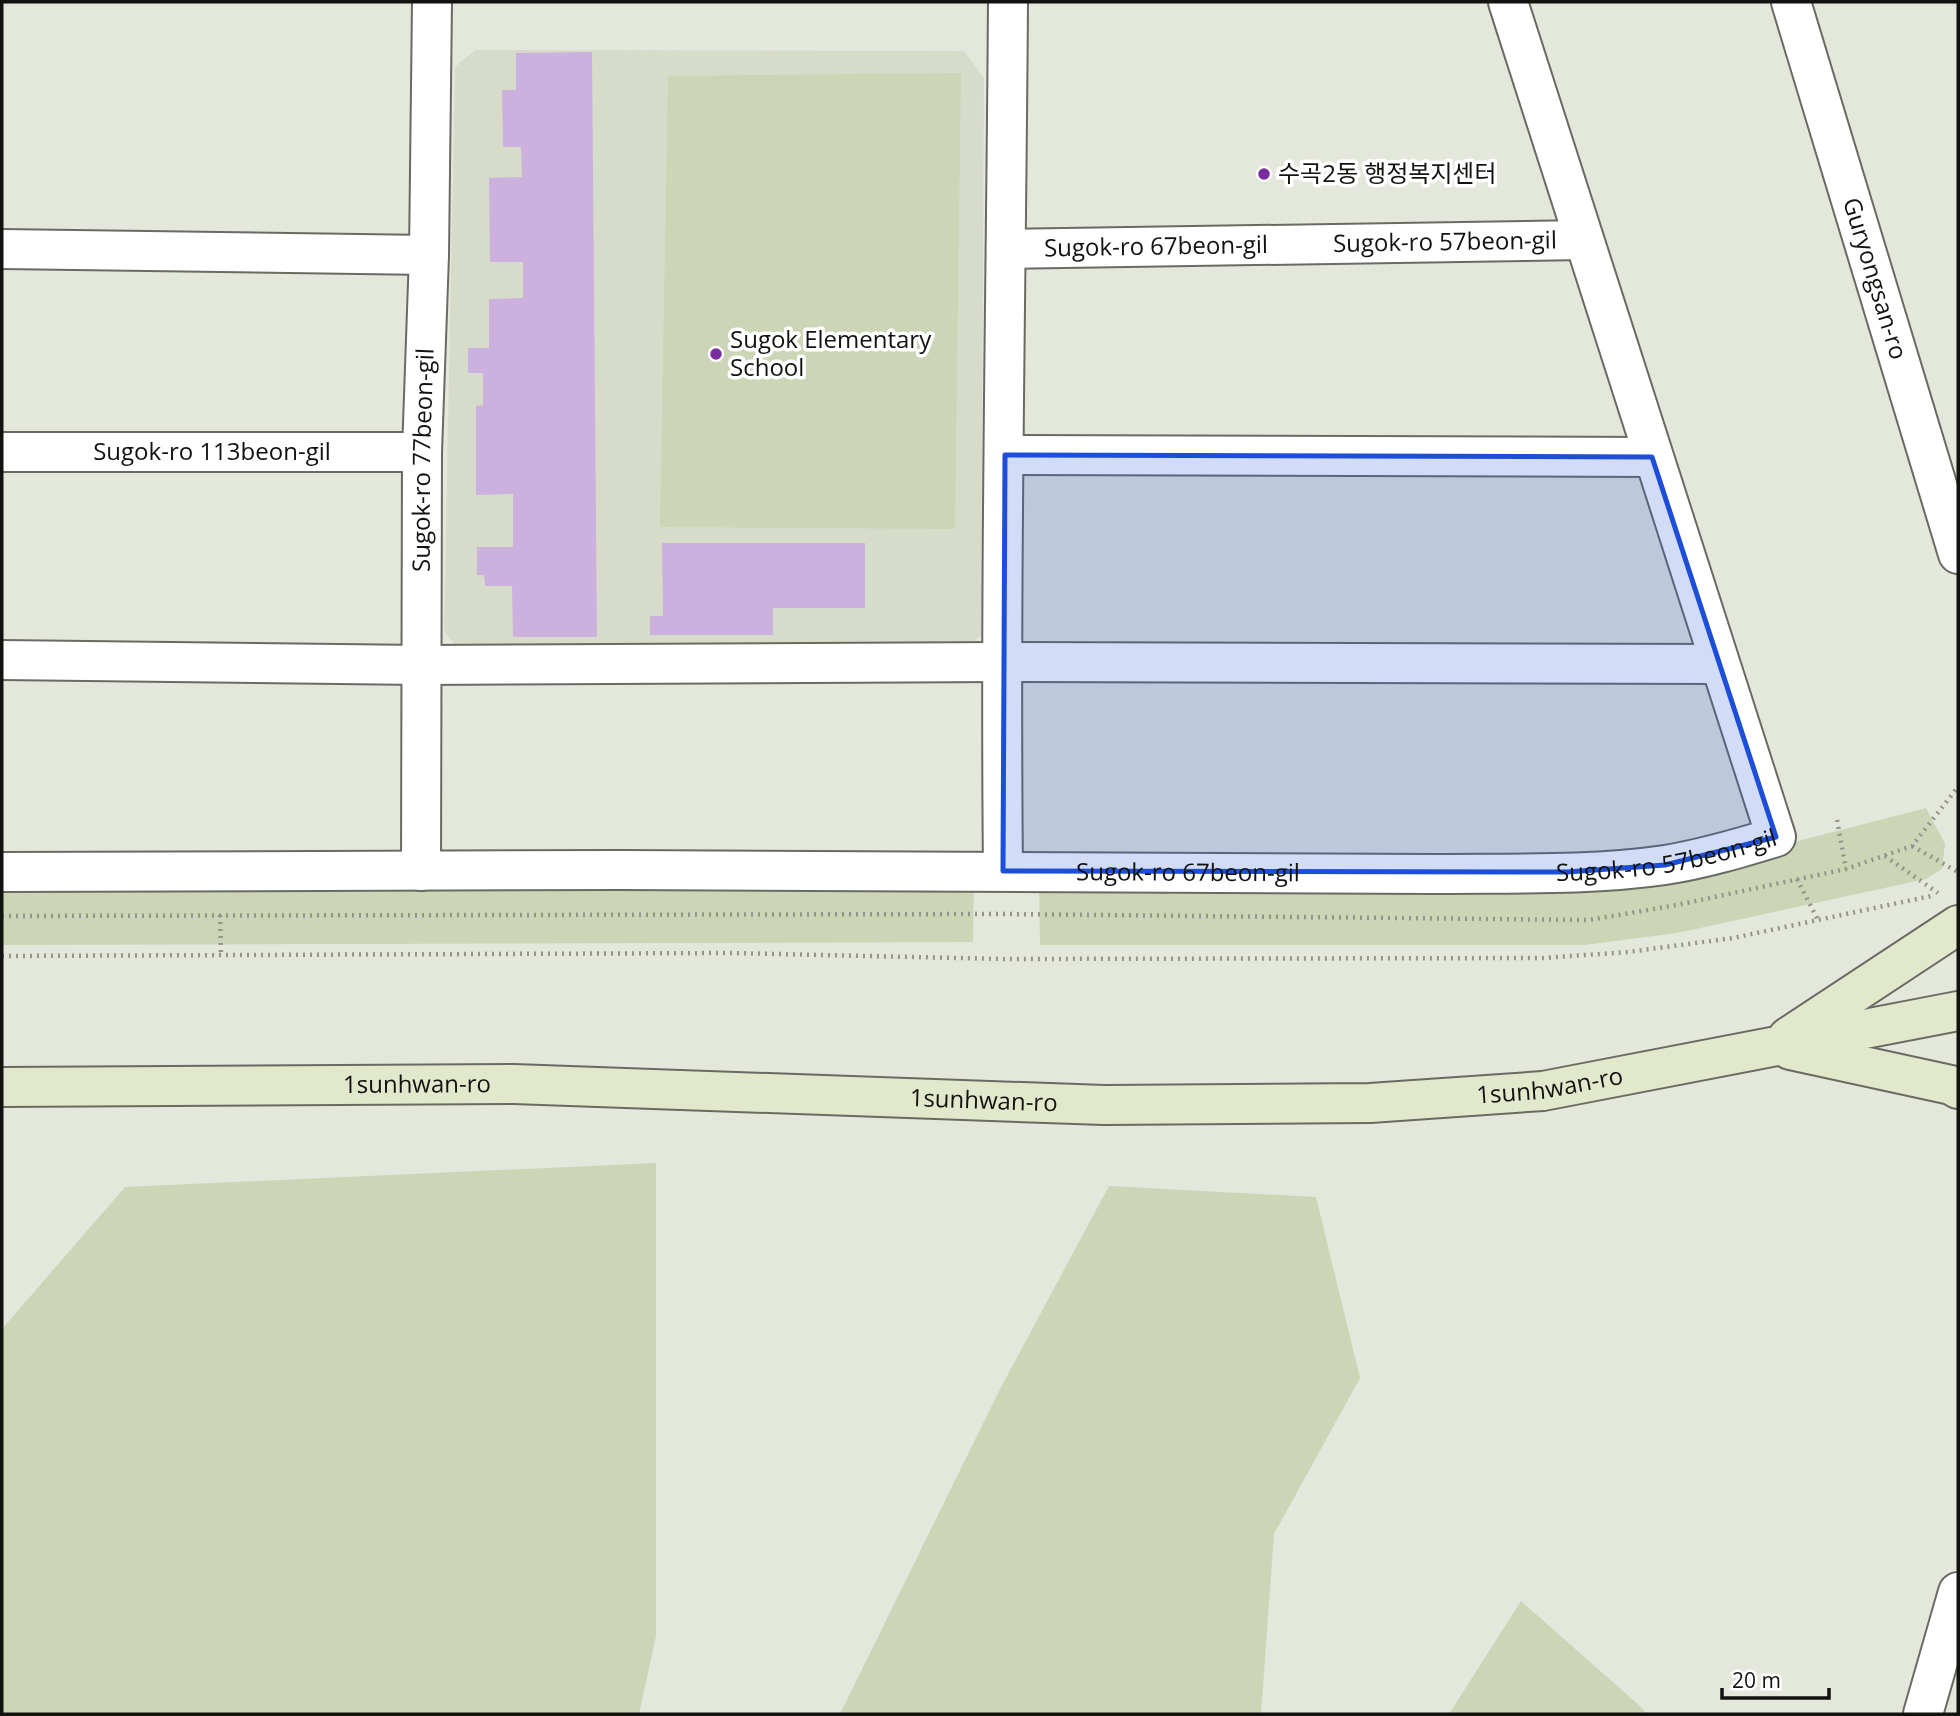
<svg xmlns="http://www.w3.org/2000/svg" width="1960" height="1716" viewBox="0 0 1960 1716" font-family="'Open Sans','Noto Sans KR',sans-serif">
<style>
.built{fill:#d7dcca}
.green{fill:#ccd5b5}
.building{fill:#ccb0de}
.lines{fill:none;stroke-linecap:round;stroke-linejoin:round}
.minor-casing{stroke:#696b62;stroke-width:42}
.tertiary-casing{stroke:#696b62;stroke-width:42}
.secondary-casing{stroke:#696b62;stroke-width:42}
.path{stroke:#93958d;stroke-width:4.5;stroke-dasharray:2 5;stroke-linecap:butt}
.minor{stroke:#fff;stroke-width:38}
.tertiary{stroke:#fff;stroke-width:38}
.secondary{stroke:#e1e8cc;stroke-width:38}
.marked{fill:#1d4ed8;fill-opacity:0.2;stroke:#1d4ed8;stroke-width:5;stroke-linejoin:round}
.poi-dot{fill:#792d9e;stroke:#fff;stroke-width:2.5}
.labels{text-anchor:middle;stroke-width:7;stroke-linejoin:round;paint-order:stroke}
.poi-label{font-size:24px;fill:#12130f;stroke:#fff;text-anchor:start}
.street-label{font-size:24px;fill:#12130f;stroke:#fff}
</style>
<rect width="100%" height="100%" fill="#e4e7dc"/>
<path class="built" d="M 475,50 L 964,51 L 984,78 L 981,635 L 956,656 L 460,651 L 444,631 L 455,67 Z"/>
<path class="green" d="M 961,73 L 955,529 L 660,527 L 668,76 Z
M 1926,808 L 1945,844 L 1942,869 L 1926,879 L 1677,933 L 1584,945 L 1040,945 L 1039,881 L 1671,874 Z
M 974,882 L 973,942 L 2,945 L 2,885 Z
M 656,1163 L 656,1636 L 639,1714 L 2,1714 L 2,1329 L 125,1187 Z
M 1109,1186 L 1316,1197 L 1360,1378 L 1274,1534 L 1261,1714 L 840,1714 L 1000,1389 Z
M 1521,1601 L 1640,1706 L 1647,1714 L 1449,1714 Z"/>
<path class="building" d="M 592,52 L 597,637 L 513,637 L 512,586 L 485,586 L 484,575 L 477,575 L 477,547 L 513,547 L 513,494 L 476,495 L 476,406 L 483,405 L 483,373 L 468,373 L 468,348 L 489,348 L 489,299 L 523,298 L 523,262 L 490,262 L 489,178 L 522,177 L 521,147 L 503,147 L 502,90 L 516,90 L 516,53 Z
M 662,543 L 865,543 L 865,608 L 773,608 L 773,635 L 650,635 L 650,616 L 663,616 Z"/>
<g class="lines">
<defs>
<g id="minor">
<path d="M 2,249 L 429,255"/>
<path id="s1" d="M 1007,249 L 1584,240"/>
<path id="s2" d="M 2,452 L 422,452"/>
<path d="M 1005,455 L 1652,457"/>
<path d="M 2,660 L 422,665 L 1001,662 L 1719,664"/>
<path id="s3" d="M 421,871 L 422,452 L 429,255 L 432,2"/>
<path d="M 1003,871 C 1000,582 1006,292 1008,2"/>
<path id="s4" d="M 2,872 L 621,870 L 1433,874 C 1510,873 1589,876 1665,865 C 1703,859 1740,848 1776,837 L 1508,2"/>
</g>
<g id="tertiary">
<path id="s5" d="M 1791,2 L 1958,554"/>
<path d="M 1923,1714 L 1958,1592"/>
</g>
<g id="secondary">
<path d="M 1788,1037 L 1958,925"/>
<path d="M 1790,1050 L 1951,1085 L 1958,1089"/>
<path id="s6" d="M 2,1087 L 514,1084 L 1104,1105 L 1370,1103 L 1543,1091 L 1958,1011"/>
</g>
</defs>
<use href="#minor" class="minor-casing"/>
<use href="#tertiary" class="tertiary-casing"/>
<use href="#secondary" class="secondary-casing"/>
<path class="path" d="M 1837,820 L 1846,869
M 1912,846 L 1958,872
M 1885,856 L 1938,893
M 1797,879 L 1818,920
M 220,915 L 221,954
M 2,916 L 1003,914 L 1589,920 L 1677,905 L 1846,869 L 1912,846 L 1958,787
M 2,956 L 730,953 L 1004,959 L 1543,958 L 1628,952 L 1733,938 L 1931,896"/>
<use href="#minor" class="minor"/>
<use href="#tertiary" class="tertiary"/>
<use href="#secondary" class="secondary"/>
</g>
<path class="marked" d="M 1005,455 L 1652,457 L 1776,837 L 1665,865 L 1567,872 L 1003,871 Z"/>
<g class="poi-dot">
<circle cx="1264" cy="174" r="7"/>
<circle cx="716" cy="354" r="7"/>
</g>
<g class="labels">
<g class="poi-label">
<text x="1278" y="182">수곡2동 행정복지센터</text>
<text x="730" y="348">Sugok Elementary<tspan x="730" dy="28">School</tspan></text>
</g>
<g class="street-label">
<text dy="8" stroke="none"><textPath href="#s1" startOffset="438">Sugok-ro 57beon-gil</textPath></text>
<text dy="8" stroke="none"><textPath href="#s1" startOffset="149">Sugok-ro 67beon-gil</textPath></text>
<text dy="8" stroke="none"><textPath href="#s5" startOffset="289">Guryongsan-ro</textPath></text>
<text dy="8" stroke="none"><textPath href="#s2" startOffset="210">Sugok-ro 113beon-gil</textPath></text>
<text dy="8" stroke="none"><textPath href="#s3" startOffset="411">Sugok-ro 77beon-gil</textPath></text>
<text dy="8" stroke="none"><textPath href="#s4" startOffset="1666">Sugok-ro 57beon-gil</textPath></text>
<text dy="8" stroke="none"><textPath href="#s4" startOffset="1186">Sugok-ro 67beon-gil</textPath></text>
<text dy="8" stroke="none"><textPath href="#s6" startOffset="415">1sunhwan-ro</textPath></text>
<text dy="8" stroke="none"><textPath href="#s6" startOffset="1549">1sunhwan-ro</textPath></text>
<text dy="8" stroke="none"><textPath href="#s6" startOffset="982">1sunhwan-ro</textPath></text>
</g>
</g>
<rect width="1960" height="1716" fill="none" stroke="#12130f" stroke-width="7"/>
<path d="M1722 1688v10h107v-10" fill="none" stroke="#12130f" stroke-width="3.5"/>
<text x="1732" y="1688" font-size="21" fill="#12130f" stroke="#ffffff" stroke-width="5" paint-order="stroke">20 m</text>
</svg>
